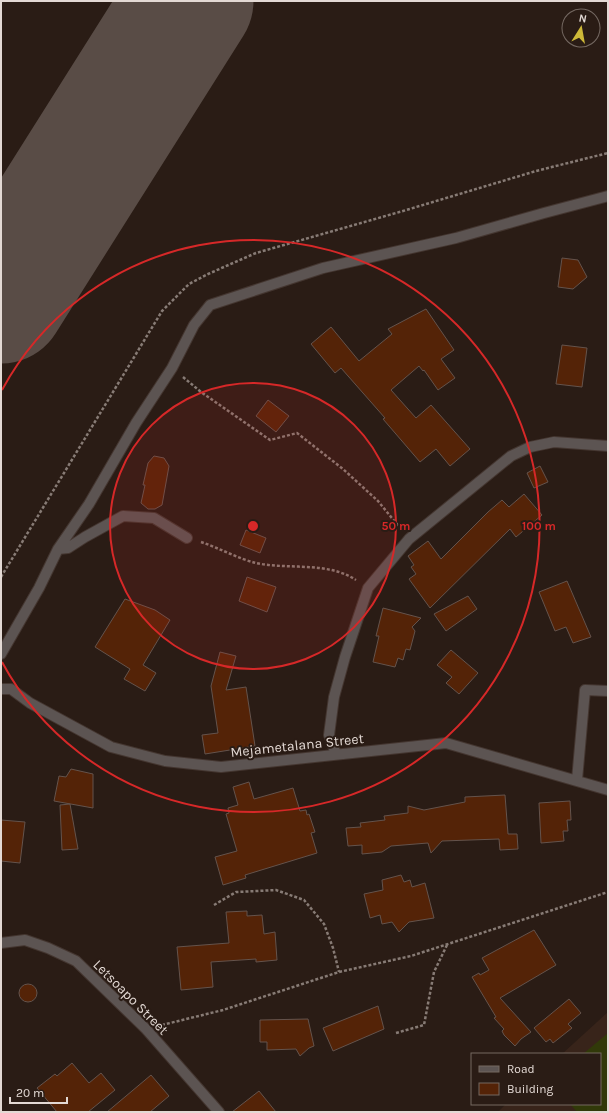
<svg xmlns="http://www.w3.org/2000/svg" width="609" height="1113" viewBox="0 0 609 1113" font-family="Karla,sans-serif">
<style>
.built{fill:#38241a}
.garden{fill:#313909}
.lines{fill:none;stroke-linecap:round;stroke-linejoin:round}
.runway{stroke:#594c46;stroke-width:129}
.building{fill:#542307;stroke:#64534c}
.minor-casing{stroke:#443630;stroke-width:12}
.path{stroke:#877b75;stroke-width:2.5;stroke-dasharray:3 2;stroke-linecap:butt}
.minor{stroke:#5c5452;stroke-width:10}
.ring{fill:none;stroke:#d62828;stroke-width:2}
.labels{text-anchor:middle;stroke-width:4;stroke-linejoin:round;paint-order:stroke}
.street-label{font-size:14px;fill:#e3d9d4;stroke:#2a1c15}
.centre{fill:#d62828;stroke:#2a1c15;stroke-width:2}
.ring-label{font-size:12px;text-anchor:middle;font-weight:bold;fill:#d62828;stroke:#2a1c15;stroke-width:4;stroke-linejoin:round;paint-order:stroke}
</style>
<rect width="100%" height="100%" fill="#2a1c15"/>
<path class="built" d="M 608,1012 L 608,1112 L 498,1112 L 506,1104 L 600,1104 L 600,1054 L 562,1054 Z"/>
<path class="garden" d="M 608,1033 L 608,1112 L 577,1112 L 570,1104 L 600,1104 L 600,1054 L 583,1054 Z"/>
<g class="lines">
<path class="runway" d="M 1,299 L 189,1"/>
</g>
<path class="building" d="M 562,258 L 578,260 L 587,277 L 573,289 L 558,287 Z
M 426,309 L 454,350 L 441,359 L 455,378 L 438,390 L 424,370 L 423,371 L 419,366 L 391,390 L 416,418 L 431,405 L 470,449 L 450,466 L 436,449 L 420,462 L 383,419 L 385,418 L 341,368 L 335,373 L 311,344 L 331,327 L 359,361 L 392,334 L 388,329 Z
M 562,345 L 587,348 L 582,387 L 556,384 Z
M 268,400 L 289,416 L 276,432 L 256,416 Z
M 154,456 L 164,458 L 169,466 L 162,505 L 155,509 L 148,509 L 141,503 L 145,485 L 143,485 L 148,463 Z
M 540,466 L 548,482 L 534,488 L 527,473 Z
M 524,494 L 542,515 L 516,537 L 510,529 L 430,608 L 409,579 L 416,574 L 411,567 L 414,565 L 408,556 L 428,541 L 441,559 L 488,512 L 502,500 L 509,507 Z
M 246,530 L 266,538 L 260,553 L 240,545 Z
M 247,577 L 276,587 L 267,612 L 239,601 Z
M 567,581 L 591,637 L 573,643 L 566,627 L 555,631 L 539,592 Z
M 468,596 L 477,609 L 446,631 L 434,614 Z
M 125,599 L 155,610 L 170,620 L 143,665 L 156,673 L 145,691 L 124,679 L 130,669 L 95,647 Z
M 383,608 L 421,618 L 412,627 L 415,631 L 410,650 L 406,649 L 403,660 L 398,658 L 395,667 L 373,662 L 379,636 L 376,636 Z
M 451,650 L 478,673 L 459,694 L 446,683 L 452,677 L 437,665 Z
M 220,652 L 236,656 L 226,690 L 246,687 L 255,746 L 205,754 L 202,735 L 218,733 L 211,686 Z
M 71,769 L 93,774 L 93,808 L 54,801 L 59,776 L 66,777 Z
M 249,782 L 254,799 L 293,788 L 300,811 L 306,810 L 307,815 L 309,814 L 315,832 L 311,833 L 317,853 L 245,875 L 246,878 L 223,885 L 215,857 L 237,851 L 226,814 L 229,813 L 228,808 L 238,805 L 233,787 Z
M 505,795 L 508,834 L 517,834 L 518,849 L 500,850 L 499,839 L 442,841 L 431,853 L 428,843 L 391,846 L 382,852 L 362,854 L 362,845 L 348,846 L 346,828 L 361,827 L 360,823 L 385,820 L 384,816 L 408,813 L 408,806 L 424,810 L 465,802 L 465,797 Z
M 570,801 L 571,820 L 567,820 L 568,831 L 563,831 L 564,841 L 541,843 L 539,803 Z
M 70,804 L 78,849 L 62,850 L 60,805 Z
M 1,820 L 25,822 L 20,863 L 1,861 Z
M 401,875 L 404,882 L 410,880 L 412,887 L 425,883 L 434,918 L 409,922 L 399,932 L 392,922 L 382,924 L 380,915 L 370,918 L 364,894 L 383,890 L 382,880 Z
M 247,911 L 247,916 L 262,915 L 264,934 L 275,932 L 277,960 L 256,962 L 256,959 L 211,962 L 213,987 L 181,990 L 177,947 L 229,943 L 226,912 Z
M 534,930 L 556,965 L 500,998 L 531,1032 L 521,1039 L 515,1046 L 504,1035 L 502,1031 L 504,1029 L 494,1018 L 496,1017 L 472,977 L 479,973 L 480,975 L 489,970 L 482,958 Z
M19 993a9 9 0 1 1 18 0a9 9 0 1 1-18 0Z
M 569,999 L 581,1013 L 568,1024 L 572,1028 L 553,1043 L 550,1039 L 546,1042 L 534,1028 Z
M 378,1006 L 384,1029 L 333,1051 L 323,1028 Z
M 308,1019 L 314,1046 L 309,1048 L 300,1056 L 296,1049 L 267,1050 L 267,1042 L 260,1042 L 260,1020 Z
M 72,1063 L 89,1083 L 101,1073 L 115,1090 L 88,1112 L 57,1112 L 37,1088 L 55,1074 L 57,1076 Z
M 151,1075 L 169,1096 L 150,1112 L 107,1112 Z
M 259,1091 L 276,1112 L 232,1112 Z"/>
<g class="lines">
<defs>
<path id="minor" d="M 58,549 L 68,548 L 85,537 L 123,516 L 154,518 L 187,538
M 1,654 L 39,588 L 58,549 L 89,504 L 136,423 L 172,368 L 194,325 L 210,305 L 323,268 L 456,238 L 544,213 L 608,196
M 1,689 L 11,689 L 30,703 L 111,747 L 165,761 L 221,767 L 446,743 L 608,790
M 336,754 L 329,735 L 334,697 L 345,657 L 368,588 L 409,539 L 511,456 L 530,447 L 554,442 L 608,446
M 577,780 L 585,690 L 608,691
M 1,943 L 25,940 L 48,948 L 76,961 L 146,1029 L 219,1112"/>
</defs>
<use href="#minor" class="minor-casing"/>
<path class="path" d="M 183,377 L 201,392 L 270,440 L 297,433 L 343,469 L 378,501 L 400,528
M 201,542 C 219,548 239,559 256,563 C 288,570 327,561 356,580
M 1,577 L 162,311 L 189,284 L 208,274 L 256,253 L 403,211 L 536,171 L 608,153
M 214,905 L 236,892 L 276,890 L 304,900 L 324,924 L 333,948 L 339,972
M 162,1025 L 223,1010 L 339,972 L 411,956 L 608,892
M 396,1033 L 424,1025 L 434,972 L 447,945"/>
<use href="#minor" class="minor"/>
</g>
<circle cx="253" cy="526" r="143" fill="#d62828" fill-opacity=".12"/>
<g class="ring">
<circle cx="253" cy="526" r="143"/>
<path d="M2 390A286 286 0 1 1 2 662"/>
</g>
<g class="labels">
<g class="street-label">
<text transform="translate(297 745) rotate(-6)" y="5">Mejametalana Street</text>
<text transform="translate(131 997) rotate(45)" y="5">Letsoapo Street</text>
</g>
</g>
<circle cx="253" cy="526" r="6" class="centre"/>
<g class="ring-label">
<text x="396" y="530">50 m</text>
<text x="539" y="530">100 m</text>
</g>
<rect width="609" height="1113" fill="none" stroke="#e3d9d4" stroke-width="4"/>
<rect x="471" y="1053" width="130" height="52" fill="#2a1c15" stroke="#746861"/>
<rect x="479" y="1066" width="20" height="6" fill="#5c5452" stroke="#746861"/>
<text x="507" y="1073" font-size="12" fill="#e3d9d4">Road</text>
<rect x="479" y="1083" width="20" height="12" fill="#542307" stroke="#746861"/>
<text x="507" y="1093" font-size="12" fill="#e3d9d4">Building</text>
<g transform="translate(581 28) rotate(11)"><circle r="19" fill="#2a1c15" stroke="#746861"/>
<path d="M0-3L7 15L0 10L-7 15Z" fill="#ceb938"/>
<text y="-6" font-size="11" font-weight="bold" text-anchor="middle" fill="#e3d9d4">N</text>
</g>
<path d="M10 1097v6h57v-6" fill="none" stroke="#e3d9d4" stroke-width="2"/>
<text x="16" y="1097" font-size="12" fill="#e3d9d4" stroke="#2a1c15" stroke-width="3" paint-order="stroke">20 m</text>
</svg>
